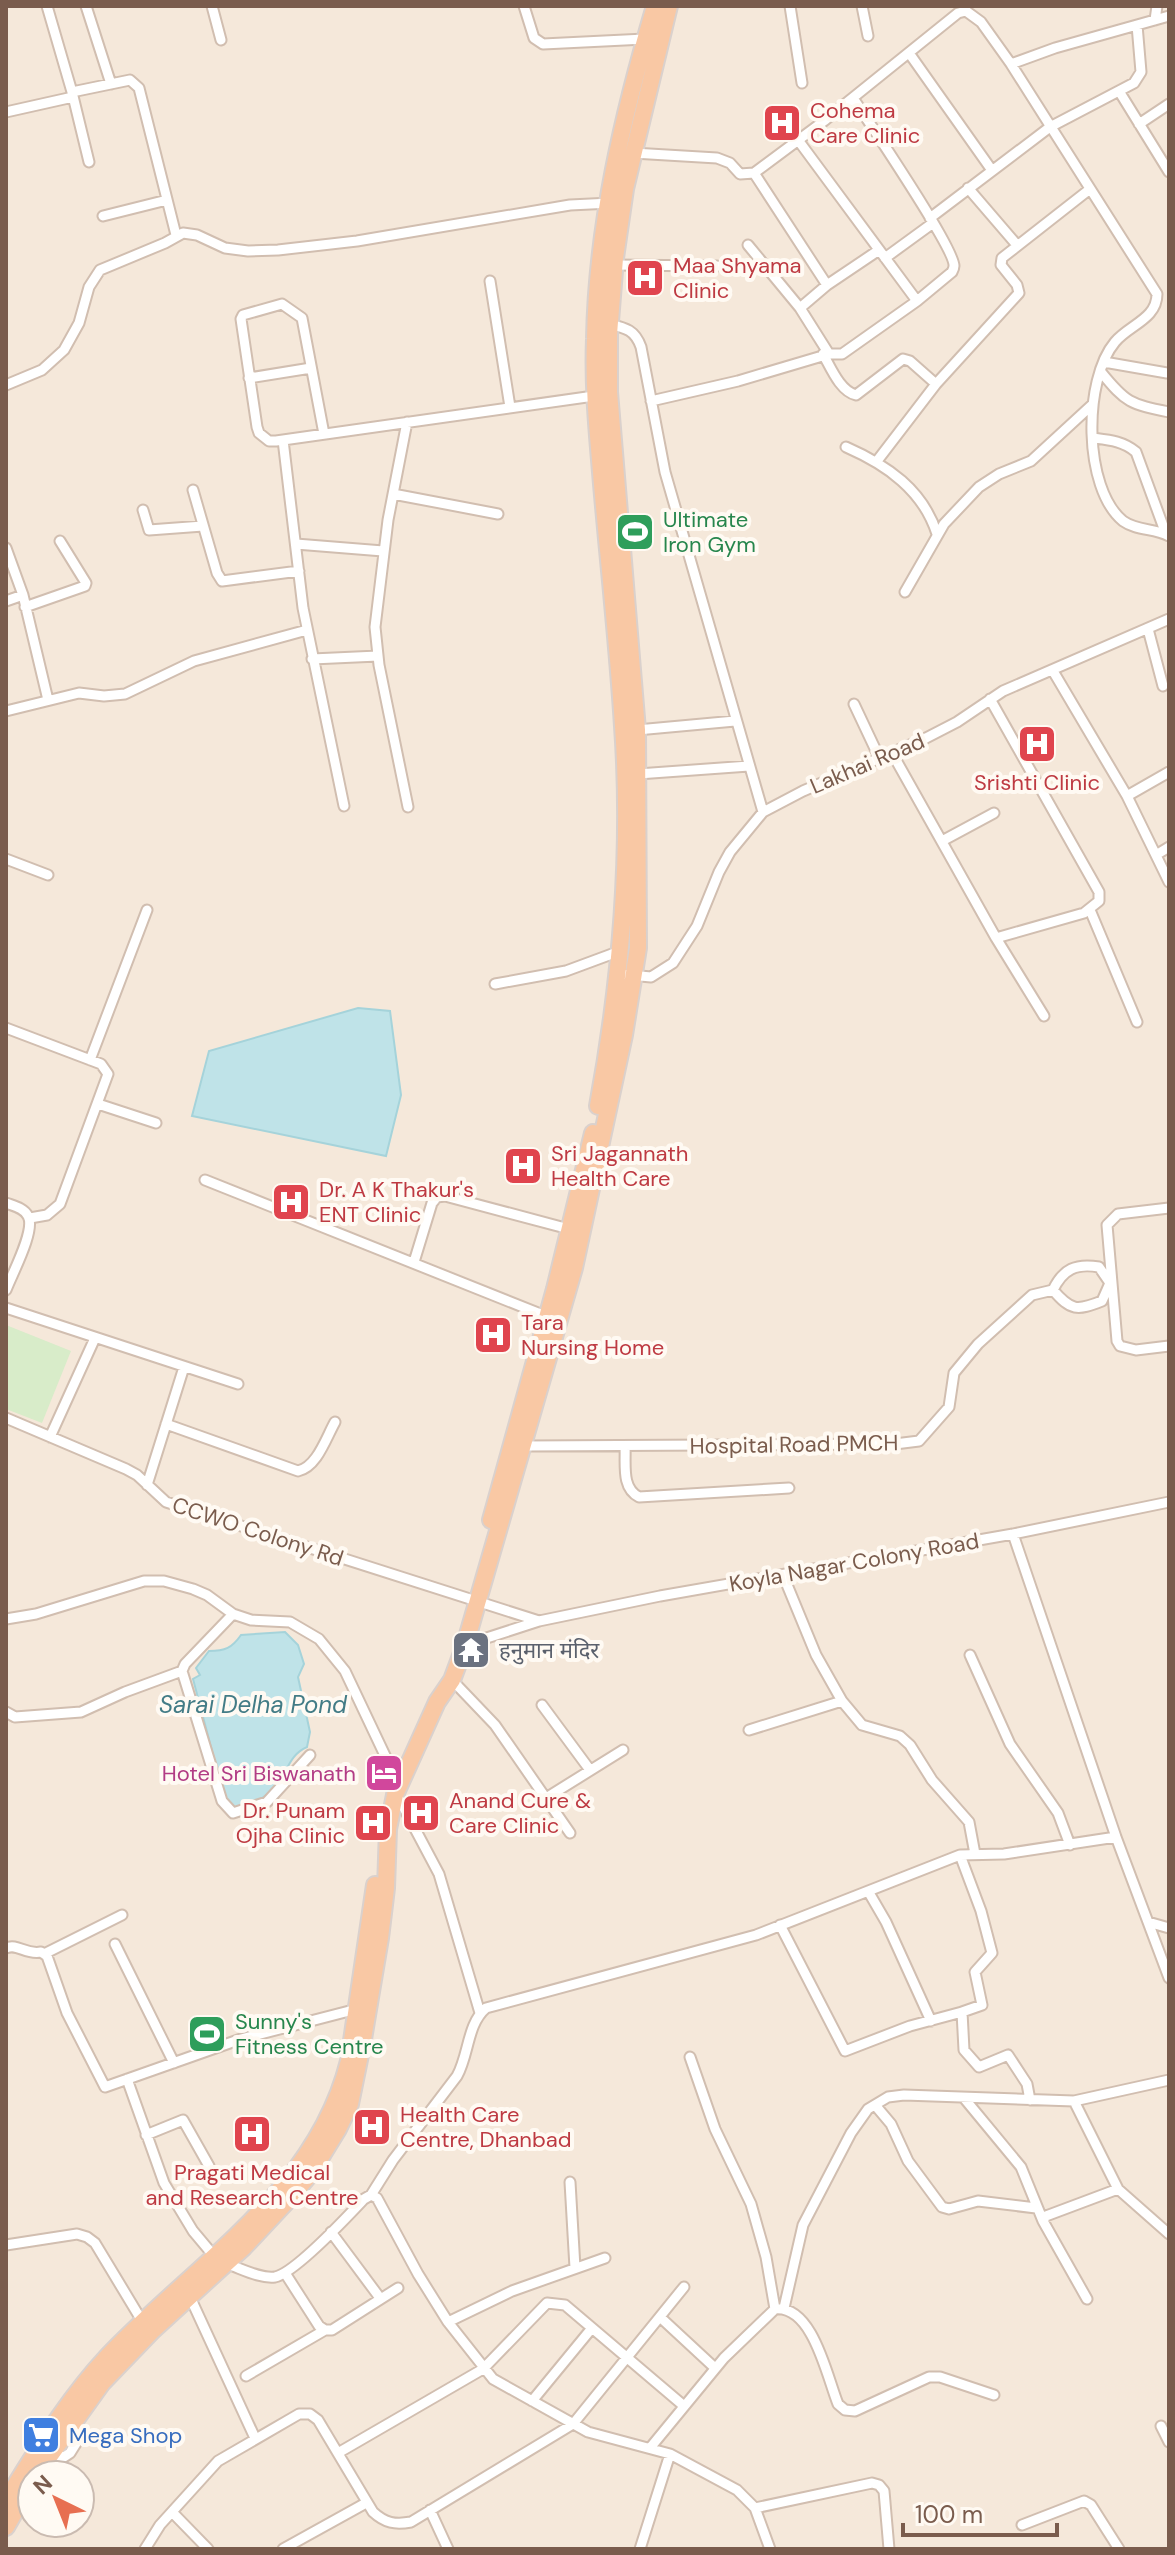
<svg xmlns="http://www.w3.org/2000/svg" width="1175" height="2555" viewBox="0 0 1175 2555" font-family="'DM Sans','Noto Sans Devanagari',sans-serif">
<style>
.residential{fill:#f5e8da;fill-rule:evenodd}
.green{fill:#d8ecc9}
.water{fill:#bfe3e8;stroke:#a5d3da;stroke-width:2}
.lines{fill:none;stroke-linecap:round;stroke-linejoin:round}
.minor-casing{stroke:#d1beb0;stroke-width:13}
.trunk-casing{stroke:#dad1cd;stroke-width:20}
.minor{stroke:#fff;stroke-width:9}
.trunk{stroke:#f9c8a4;stroke-width:16}
.labels{text-anchor:middle;stroke-width:8;stroke-linejoin:round;paint-order:stroke}
.health-label{font-size:22px;fill:#be3a42;stroke:#fffaf3;text-anchor:start}
.leisure-label{font-size:22px;fill:#27864d;stroke:#fffaf3;text-anchor:start}
.street-label{font-size:22px;fill:#7a5c4d;stroke:#fffaf3}
.worship-label{font-size:22px;fill:#5b616d;stroke:#fffaf3;text-anchor:start}
.hotel-label{font-size:22px;fill:#b23c85;stroke:#fffaf3;text-anchor:end}
.shop-label{font-size:22px;fill:#366cbe;stroke:#fffaf3;text-anchor:start}
.water-label{font-size:24px;font-style:italic;fill:#437c86;stroke:#fffaf3}
</style>
<rect width="100%" height="100%" fill="#fdf6ec"/>
<path class="residential" d="M 6,6 L 1169,6 L 1169,2549 L 6,2549 ZM 32,2475 L 80,2475 L 80,2523 L 32,2523 Z"/>
<path class="green" d="M 6,1325 L 71,1351 L 42,1423 L 6,1409 Z"/>
<path class="water" d="M 358,1008 L 390,1011 L 401,1095 L 386,1156 L 192,1116 L 209,1051 Z
M 285,1632 L 298,1645 L 304,1664 L 298,1677 L 310,1732 L 307,1747 C 288,1755 287,1775 274,1788 C 265,1798 246,1810 232,1808 L 225,1800 L 193,1679 L 200,1675 L 196,1668 L 209,1651 C 225,1651 232,1648 241,1635 Z"/>
<g class="lines">
<defs>
<path id="minor" d="M 47,6 L 72,92 L 130,80 L 139,88 L 176,235
M 86,6 L 111,84
M 212,6 L 221,40
M 524,6 L 534,38 L 543,44 L 645,39
M 790,6 L 802,83
M 862,6 L 868,36
M 1155,20 L 1157,6
M 909,53 L 991,169
M 1011,64 L 1055,48 L 1169,16
M 1119,91 L 1169,172
M 72,92 L 89,162
M 6,112 L 73,97
M 1139,124 L 1169,104
M 798,140 L 917,301
M 633,153 L 717,158 L 730,163 L 740,174 L 754,173 L 824,121 L 958,13 L 966,11 L 981,22 L 1011,64 L 1157,294 C 1157,319 1129,325 1115,342 C 1083,380 1083,488 1123,521 C 1137,531 1154,528 1169,536
M 754,173 L 827,285
M 968,188 L 1017,245
M 103,216 L 167,200
M 930,218 L 1050,127 L 1134,83 L 1141,72 L 1137,25
M 748,245 L 800,308 L 829,354 L 842,354 L 917,301 L 952,272 C 953,270 954,268 954,266 C 955,249 868,121 853,98
M 885,258 L 933,223
M 614,265 L 717,266
M 490,281 L 510,407
M 800,308 L 827,285 L 879,250
M 609,324 C 626,328 635,330 641,347 L 665,472 L 763,812
M 823,354 C 831,368 840,391 856,395 L 903,359 L 910,361 L 936,384
M 1104,362 L 1167,373
M 1101,372 C 1126,403 1130,404 1169,412
M 249,378 L 311,368
M 6,385 L 42,370 L 64,350 L 79,323 L 89,287 L 100,270 L 165,243 L 183,233 L 197,235 L 225,248 L 248,251 L 278,250 L 357,241 L 570,205 L 611,203
M 651,401 L 738,381 L 829,354
M 407,422 L 388,520 L 375,627 L 379,665 L 408,807
M 324,434 L 302,318 L 282,304 L 243,315 L 241,319 L 257,427 L 259,433 L 269,441 L 276,441 L 594,396
M 1093,438 C 1109,440 1123,441 1136,452 L 1166,534
M 283,440 L 303,608 L 344,806
M 846,447 C 887,465 923,490 937,534
M 877,461 L 936,384 L 1019,293 L 1017,285 L 1001,265 L 1002,258 L 1090,189
M 193,490 L 217,573 L 222,581 L 299,571
M 393,494 L 498,514
M 143,510 L 149,530 L 203,526
M 296,544 L 383,551
M 6,548 L 23,595 L 48,700
M 905,592 L 944,524 L 979,487 L 999,474 L 1031,461 L 1093,404
M 6,601 L 23,595
M 25,607 L 85,586 L 86,583 L 60,541
M 1148,629 L 1163,686
M 312,659 L 378,656
M 1053,671 L 1127,796 L 1169,882
M 990,699 L 1099,892 L 1099,901 L 1084,913 L 996,938
M 854,704 L 879,757
M 6,711 L 79,693 L 104,696 L 125,694 L 194,661 L 307,630
M 637,730 L 735,721
M 892,753 L 996,938 L 1044,1016
M 638,774 L 749,766
M 1127,796 L 1169,772
M 942,841 L 994,813
M 1156,855 L 1169,847
M 6,859 L 48,875
M 1090,910 L 1137,1022
M 619,974 L 651,977 L 673,963 L 697,926 L 719,872 L 730,852 L 763,812 L 803,791 L 926,738 L 957,722 L 1003,691 L 1169,619
M 495,984 L 566,971 L 620,951
M 6,1028 L 101,1064 L 108,1074 L 60,1204 L 47,1215 L 30,1218
M 90,1060 L 147,910
M 98,1104 L 156,1123
M 205,1180 L 548,1317
M 6,1203 C 14,1206 24,1208 28,1216 C 36,1230 12,1274 6,1290
M 1169,1208 L 1118,1214 L 1107,1225 L 1117,1341 L 1120,1346 L 1136,1350 L 1169,1346
M 414,1262 L 432,1203 L 437,1197 L 445,1196 L 569,1229
M 1053,1290 C 1063,1269 1076,1263 1099,1267 L 1110,1283
M 6,1308 L 238,1384
M 6,1418 L 126,1469 L 137,1475 L 166,1502 L 539,1621
M 166,1424 L 298,1471 C 317,1467 326,1438 335,1422
M 50,1437 L 95,1338
M 524,1446 L 895,1444 L 919,1441 L 949,1407 L 954,1373 L 978,1344 L 1032,1295 L 1053,1290 C 1071,1311 1077,1311 1102,1301 L 1110,1283
M 625,1446 C 626,1464 621,1488 639,1497 L 789,1488
M 147,1485 L 184,1367
M 1013,1534 L 1116,1837 L 1169,1978
M 783,1575 L 816,1655 L 842,1701 L 862,1725 L 900,1736 L 910,1745 L 932,1780 L 969,1822 L 975,1854
M 233,1614 L 185,1664 L 182,1671 L 222,1801 L 233,1813 L 267,1802 L 310,1755
M 6,1619 L 36,1614 L 144,1581 L 164,1581 L 193,1589 L 207,1595 L 233,1614 L 251,1620 L 290,1622 L 319,1639 L 345,1671 L 399,1785
M 465,1645 L 539,1621 L 660,1596 L 1013,1534 L 1169,1502
M 970,1655 L 1010,1744 L 1058,1813 L 1070,1845
M 452,1680 L 495,1725 L 570,1833
M 542,1705 L 590,1770
M 6,1712 L 15,1717 L 81,1712 L 125,1692 L 182,1671
M 749,1730 L 842,1701
M 396,1793 L 439,1874 L 480,2013
M 546,1798 L 623,1750
M 960,1855 L 981,1911 L 992,1953 L 975,1972 L 982,2005 L 962,2012 L 964,2050 L 979,2067 L 1008,2055 L 1027,2084 L 1030,2100
M 868,1891 L 886,1922 L 931,2021
M 1148,1922 L 1169,1928
M 780,1925 L 845,2051 L 910,2026 L 962,2012
M 115,1944 L 174,2063
M 6,1948 C 18,1943 25,1955 41,1952 L 47,1956 L 67,2013 L 105,2087 L 241,2039 L 357,2009
M 44,1954 L 122,1915
M 690,2057 L 715,2129 L 751,2204 L 766,2257 L 775,2309
M 127,2079 L 164,2183 L 193,2231 L 214,2256
M 964,2098 L 1021,2167 L 1043,2221
M 1074,2101 L 1118,2189 L 1169,2234
M 875,2105 L 891,2124 L 908,2161 L 942,2207 L 949,2209 L 978,2201 L 1036,2208
M 146,2135 L 183,2120 L 209,2166
M 570,2182 L 575,2268
M 371,2195 L 393,2160 L 457,2076 C 469,2055 467,2024 486,2008 L 756,1935 L 960,1855 L 1004,1854 L 1116,1837
M 331,2232 L 380,2298
M 6,2245 L 77,2234 L 87,2237 L 95,2243 L 142,2321
M 227,2264 C 240,2268 260,2279 275,2277 C 295,2273 348,2216 364,2199 L 371,2195 L 377,2198 L 418,2274 L 448,2322 L 493,2379 L 588,2432 L 670,2454 L 737,2490 L 755,2508 L 770,2549
M 285,2273 L 319,2326 L 325,2330 L 332,2330 L 398,2288
M 190,2297 L 255,2438
M 1087,2299 L 1043,2221 L 1046,2216 L 1118,2189
M 784,2308 L 803,2225 L 851,2133 L 868,2109 L 888,2097 L 904,2095 L 1074,2101 L 1169,2080
M 660,2317 L 715,2368
M 448,2322 L 512,2291 L 605,2258
M 246,2376 L 325,2330
M 532,2401 L 592,2328
M 1161,2426 L 1169,2442
M 650,2448 L 724,2358 L 775,2309 C 813,2305 827,2377 838,2404 L 845,2410 L 855,2411 L 929,2377 L 940,2377 L 994,2395
M 338,2453 L 483,2369 L 547,2303 L 565,2305 L 684,2406
M 50,2454 L 64,2457 L 70,2453 L 80,2437 L 70,2425
M 755,2508 L 872,2483 L 879,2485 L 884,2491 L 889,2549
M 430,2510 L 448,2549
M 172,2512 L 208,2549
M 1022,2525 L 1084,2501 L 1091,2505 L 1119,2549
M 145,2549 L 160,2525 L 218,2461 L 299,2414 L 310,2414 L 318,2420 L 373,2512 C 385,2523 395,2525 411,2522 L 573,2424 L 684,2287
M 283,2549 L 366,2503
M 640,2549 L 670,2454"/>
<path id="trunk" d="M 598,1106 C 621,981 632,853 623,726 C 618,645 609,565 602,484 C 598,435 593,388 595,339 C 597,226 623,114 655,6
M 491,1520 L 555,1289 L 593,1133
M 36,2475 L 102,2383 L 153,2330 L 244,2247 L 289,2199 L 311,2173 L 338,2129 L 350,2104 L 362,2045 L 380,1938 L 386,1888 L 388,1829 L 395,1795 L 437,1702 L 452,1680 L 465,1645 L 574,1268 L 624,1035 L 638,948 L 637,730 L 609,392 L 609,334 L 615,258 L 625,189 L 669,6
M 6,2500 C 37,2451 67,2400 107,2357 C 196,2263 316,2193 349,2061 L 375,1885
M 6,2527 L 32,2482"/>
</defs>
<use href="#minor" class="minor-casing"/>
<use href="#trunk" class="trunk-casing"/>
<use href="#minor" class="minor"/>
<use href="#trunk" class="trunk"/>
</g>
<defs>
<symbol id="hospital-square" viewBox="-11 -11 22 22"><rect x="-9" y="-9" width="18" height="18" rx="4" fill="#e0444e" stroke="#fffaf3"/><path d="M-5-5h3v3.5h4V-5h3V5h-3V1.5h-4V5h-3Z" fill="#fff"/></symbol>
<symbol id="stadium-square" viewBox="-11 -11 22 22"><rect x="-9" y="-9" width="18" height="18" rx="4" fill="#2e9e5b" stroke="#fffaf3"/><path d="M0-5a6.5 5 0 1 0 0 10a6.5 5 0 1 0 0-10ZM-3.5-1.8h7v3.6h-7Z" fill="#fff"/></symbol>
<symbol id="temple-square" viewBox="-11 -11 22 22"><rect x="-9" y="-9" width="18" height="18" rx="4" fill="#6b7280" stroke="#fffaf3"/><path d="M0-6L5-2H3V0L6.5 2.5H4V6H1.5V3h-3V6H-4V2.5H-6.5L-3 0V-2H-5Z" fill="#fff"/></symbol>
<symbol id="hotel-square" viewBox="-11 -11 22 22"><rect x="-9" y="-9" width="18" height="18" rx="4" fill="#d1479c" stroke="#fffaf3"/><path d="M-6-4.5h1.5V1H6V5H4.5V3h-9V5H-6ZM-4 0a1.8 1.8 0 1 1 3.6 0ZM.5 0V-2.5h3Q6-2.5 6 0Z" fill="#fff"/></symbol>
<symbol id="supermarket-square" viewBox="-11 -11 22 22"><rect x="-9" y="-9" width="18" height="18" rx="4" fill="#3f7fe0" stroke="#fffaf3"/><path d="M-6-5.5h2.5l.6 2H6L4.5 2H-2.5L-4.4-4H-6ZM-1.5 3.2a1.3 1.3 0 1 0 .1 0ZM3 3.2a1.3 1.3 0 1 0 .1 0Z" fill="#fff"/></symbol>
</defs>
<g fill-rule="evenodd">
<use href="#hospital-square" x="760" y="101" width="44" height="44"/>
<use href="#hospital-square" x="623" y="256" width="44" height="44"/>
<use href="#stadium-square" x="613" y="510" width="44" height="44"/>
<use href="#hospital-square" x="1015" y="722" width="44" height="44"/>
<use href="#hospital-square" x="501" y="1144" width="44" height="44"/>
<use href="#hospital-square" x="269" y="1180" width="44" height="44"/>
<use href="#hospital-square" x="471" y="1313" width="44" height="44"/>
<use href="#temple-square" x="449" y="1628" width="44" height="44"/>
<use href="#hotel-square" x="362" y="1751" width="44" height="44"/>
<use href="#hospital-square" x="399" y="1791" width="44" height="44"/>
<use href="#hospital-square" x="351" y="1801" width="44" height="44"/>
<use href="#stadium-square" x="185" y="2012" width="44" height="44"/>
<use href="#hospital-square" x="350" y="2105" width="44" height="44"/>
<use href="#hospital-square" x="230" y="2112" width="44" height="44"/>
<use href="#supermarket-square" x="19" y="2413" width="44" height="44"/>
</g>
<g class="labels">
<g class="health-label">
<text x="810" y="118">Cohema<tspan x="810" dy="25">Care Clinic</tspan></text>
<text x="673" y="273">Maa Shyama<tspan x="673" dy="25">Clinic</tspan></text>
<text x="1037" y="790" text-anchor="middle">Srishti Clinic</text>
<text x="551" y="1161">Sri Jagannath<tspan x="551" dy="25">Health Care</tspan></text>
<text x="319" y="1197">Dr. A K Thakur's<tspan x="319" dy="25">ENT Clinic</tspan></text>
<text x="521" y="1330">Tara<tspan x="521" dy="25">Nursing Home</tspan></text>
<text x="449" y="1808">Anand Cure &amp;<tspan x="449" dy="25">Care Clinic</tspan></text>
<text x="345" y="1818" text-anchor="end">Dr. Punam<tspan x="345" dy="25">Ojha Clinic</tspan></text>
<text x="400" y="2122">Health Care<tspan x="400" dy="25">Centre, Dhanbad</tspan></text>
<text x="252" y="2180" text-anchor="middle">Pragati Medical<tspan x="252" dy="25">and Research Centre</tspan></text>
</g>
<g class="leisure-label">
<text x="663" y="527">Ultimate<tspan x="663" dy="25">Iron Gym</tspan></text>
<text x="235" y="2029">Sunny's<tspan x="235" dy="25">Fitness Centre</tspan></text>
</g>
<g class="street-label">
<text transform="translate(867 763) rotate(-23)" y="8">Lakhai Road</text>
<text transform="translate(794 1444) rotate(-1)" y="8">Hospital Road PMCH</text>
<text transform="translate(258 1531) rotate(18)" y="8">CCWO Colony Rd</text>
<text transform="translate(854 1562) rotate(-10)" y="8">Koyla Nagar Colony Road</text>
</g>
<g class="worship-label">
<text x="499" y="1658">हनुमान मंदिर</text>
</g>
<g class="hotel-label">
<text x="356" y="1781">Hotel Sri Biswanath</text>
</g>
<g class="shop-label">
<text x="69" y="2443">Mega Shop</text>
</g>
<g class="water-label">
<text x="253" y="1713">Sarai Delha Pond</text>
</g>
</g>
<rect width="1175" height="2555" fill="none" stroke="#7a5c4d" stroke-width="16"/>
<g transform="translate(56 2499) rotate(317)"><circle r="38" fill="#fffaf3" stroke="#cabbb1" stroke-width="2"/>
<path d="M0-6L14 30L0 20L-14 30Z" fill="#e76f51"/>
<text y="-12" font-size="22" font-weight="bold" text-anchor="middle" fill="#7a5c4d">N</text>
</g>
<path d="M903 2523v12h154v-12" fill="none" stroke="#7a5c4d" stroke-width="4"/>
<text x="915" y="2523" font-size="24" fill="#7a5c4d" stroke="#fffaf3" stroke-width="6" paint-order="stroke">100 m</text>
</svg>
